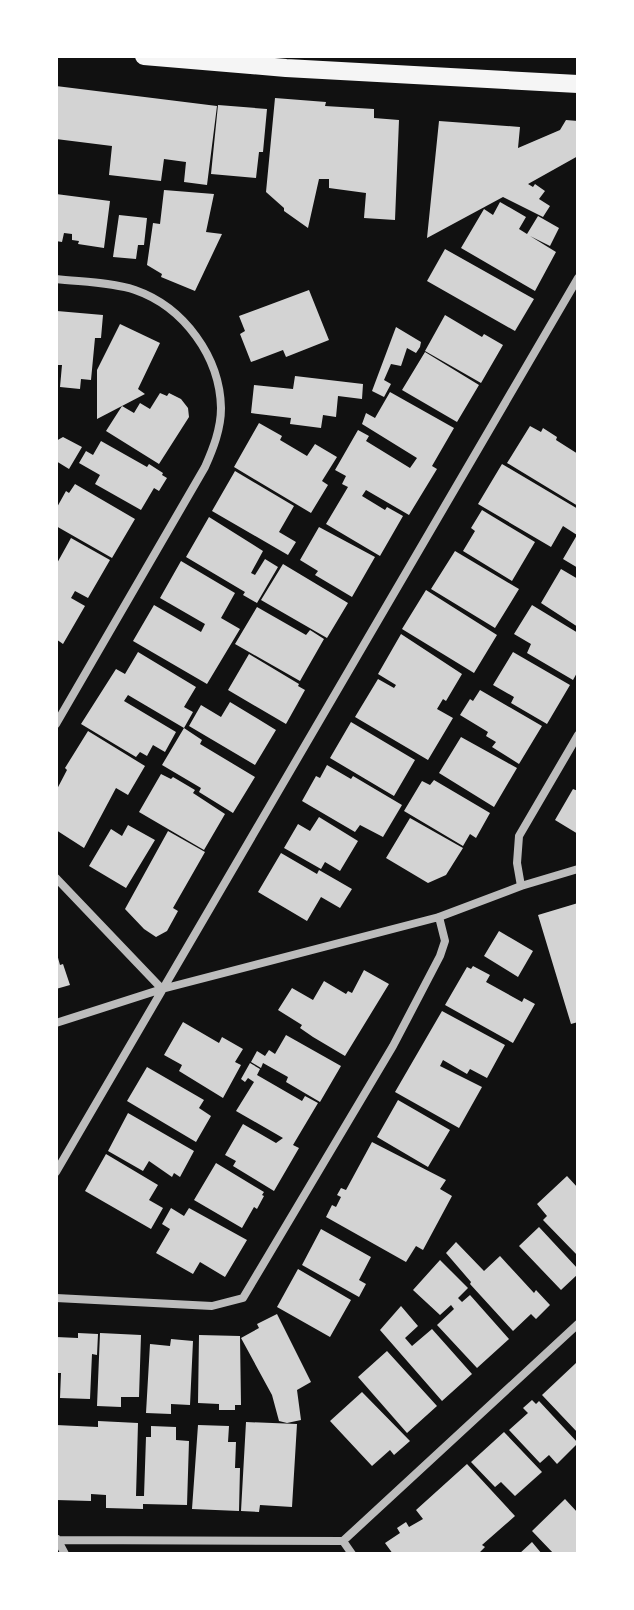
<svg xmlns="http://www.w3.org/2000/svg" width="634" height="1610" viewBox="0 0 634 1610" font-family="Barlow,sans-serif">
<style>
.building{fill:#d3d3d3}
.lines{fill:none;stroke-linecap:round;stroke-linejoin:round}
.minor{stroke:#bcbcbc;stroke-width:8}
.primary{stroke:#f5f5f5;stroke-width:18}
</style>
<rect width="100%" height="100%" fill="#111"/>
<path class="building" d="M 56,86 L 217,106 L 207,185 L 184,182 L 186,162 L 164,159 L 161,181 L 109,175 L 112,146 L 56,139 Z
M 275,98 L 326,102 L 325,106 L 374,109 L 374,118 L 399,120 L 395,220 L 364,218 L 366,193 L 329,188 L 329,179 L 319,179 L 308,228 L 284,211 L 284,208 L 266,192 Z
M 218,105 L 267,109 L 263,152 L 259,152 L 256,178 L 211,174 Z
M 566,120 L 578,121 L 578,156 L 528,184 L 533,187 L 535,184 L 545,191 L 539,199 L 550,206 L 543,217 L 503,197 L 427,238 L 439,121 L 520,127 L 518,148 L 560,130 Z
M 164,190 L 214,194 L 206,232 L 222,234 L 195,291 L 161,277 L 162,274 L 147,265 L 153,223 L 160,224 Z
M 56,194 L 110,201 L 104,248 L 78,244 L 79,241 L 72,240 L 72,234 L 64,233 L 62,242 L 56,241 Z
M 500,202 L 526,217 L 519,229 L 527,234 L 538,216 L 559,228 L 550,246 L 530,236 L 556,252 L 535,291 L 461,248 L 484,209 L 493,215 Z
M 119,215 L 147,218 L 144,245 L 138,245 L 136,259 L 113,257 Z
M 445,249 L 534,299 L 515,331 L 427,281 Z
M 309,290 L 329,340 L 286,357 L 283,350 L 251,362 L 240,334 L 245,331 L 239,316 Z
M 57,311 L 103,315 L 101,338 L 95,338 L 91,380 L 81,379 L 80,389 L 60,387 L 62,365 L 56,365 Z
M 445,315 L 482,337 L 484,334 L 503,345 L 481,383 L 425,351 Z
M 120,324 L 160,343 L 138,389 L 145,394 L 97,419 L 97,370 Z
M 396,327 L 421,342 L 420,347 L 416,353 L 407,348 L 401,366 L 391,364 L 384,380 L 391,384 L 384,397 L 372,391 Z
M 425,352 L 479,385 L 457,422 L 402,390 Z
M 295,376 L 363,384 L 362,399 L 338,396 L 336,417 L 323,415 L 321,428 L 290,424 L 291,418 L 251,413 L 254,385 L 293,389 Z
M 390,392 L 454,428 L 432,466 L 437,469 L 409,515 L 366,490 L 362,496 L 385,510 L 387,507 L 403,516 L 380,556 L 326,524 L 348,487 L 342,484 L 346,476 L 335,470 L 358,430 L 369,436 L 366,441 L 410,468 L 417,458 L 362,424 L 366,413 L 375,418 Z
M 160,393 L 167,396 L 169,393 L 181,399 L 188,408 L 189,417 L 159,464 L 106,431 L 122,406 L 134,413 L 140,403 L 150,409 Z
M 259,423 L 282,436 L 280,440 L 307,456 L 315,444 L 337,457 L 322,481 L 328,485 L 311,513 L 234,467 Z
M 530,426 L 541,432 L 543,428 L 557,437 L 556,440 L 578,454 L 578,506 L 507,463 Z
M 63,437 L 82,447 L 69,469 L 56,461 L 56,441 Z
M 101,441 L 147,467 L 149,464 L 163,473 L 162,475 L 167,478 L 159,491 L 154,488 L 141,510 L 95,484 L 100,475 L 79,463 L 86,451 L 93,455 Z
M 502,464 L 578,509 L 578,568 L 563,559 L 577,535 L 563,526 L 551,547 L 478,504 Z
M 235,471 L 294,506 L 279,532 L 296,542 L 288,555 L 212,511 Z
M 75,484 L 135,519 L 112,558 L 56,526 L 56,509 L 66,491 L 69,493 Z
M 482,510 L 535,542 L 512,581 L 463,551 L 475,531 L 471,528 Z
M 209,517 L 263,551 L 251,573 L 255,575 L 265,559 L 278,567 L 257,603 L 243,595 L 245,592 L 186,557 Z
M 319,527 L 375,557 L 352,597 L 315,575 L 318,571 L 300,560 Z
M 71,538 L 110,560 L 88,598 L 75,591 L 71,598 L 85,606 L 63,644 L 56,639 L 56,565 Z
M 455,551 L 519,589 L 495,628 L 431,589 Z
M 181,561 L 235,593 L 221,618 L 240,629 L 207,684 L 133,641 L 154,605 L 201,632 L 205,624 L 160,598 Z
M 283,564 L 348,603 L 327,638 L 261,600 Z
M 561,569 L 578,579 L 578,627 L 541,603 Z
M 426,590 L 497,635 L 474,673 L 402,629 Z
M 532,605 L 578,633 L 578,671 L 573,680 L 527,653 L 531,644 L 514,634 Z
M 257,607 L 306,635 L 310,630 L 324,639 L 300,681 L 235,644 Z
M 401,634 L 462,674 L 446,701 L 443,699 L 437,709 L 453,718 L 428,760 L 355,717 L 378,679 L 394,688 L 396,685 L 378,674 Z
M 138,652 L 196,687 L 184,707 L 193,712 L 184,728 L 128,695 L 124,701 L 176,732 L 165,752 L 153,745 L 147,756 L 140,752 L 136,757 L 81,724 L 116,669 L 125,674 Z
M 513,652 L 570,685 L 547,724 L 511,703 L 514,697 L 493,685 Z
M 249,654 L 299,684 L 298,686 L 305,690 L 286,724 L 228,690 Z
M 480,690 L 542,726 L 519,764 L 492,747 L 496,742 L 486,736 L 488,732 L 460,715 L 470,699 L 473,701 Z
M 230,702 L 276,730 L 255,765 L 189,726 L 201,705 L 221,717 Z
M 351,722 L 415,760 L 394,796 L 330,758 Z
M 184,728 L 202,740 L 200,744 L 255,777 L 233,813 L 199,792 L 201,788 L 162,765 Z
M 88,731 L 145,766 L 128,795 L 116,788 L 84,848 L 56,830 L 56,791 L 67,770 L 65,768 Z
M 461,737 L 517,768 L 494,807 L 439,773 Z
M 327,765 L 351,779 L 353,776 L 402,805 L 383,837 L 360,825 L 355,832 L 302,801 L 316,776 L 320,778 Z
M 161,774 L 171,779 L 173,777 L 195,790 L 193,793 L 225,814 L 204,850 L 139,812 Z
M 434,780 L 490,813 L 476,838 L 470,834 L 463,846 L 404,811 L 422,781 L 430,785 Z
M 573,789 L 578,791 L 578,834 L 555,820 Z
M 319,817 L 358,841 L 340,871 L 325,862 L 321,869 L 284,848 L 298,824 L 310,831 Z
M 410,818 L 463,848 L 446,875 L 428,883 L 386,858 Z
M 128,825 L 155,840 L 126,888 L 89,866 L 111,829 L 122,836 Z
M 168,831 L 205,852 L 173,908 L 178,911 L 167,931 L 156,937 L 144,929 L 125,909 Z
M 281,853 L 317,874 L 319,870 L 352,889 L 340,908 L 321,897 L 307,921 L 258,892 Z
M 578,903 L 578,1022 L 571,1024 L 538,915 Z
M 499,931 L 533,951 L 518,977 L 484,956 Z
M 57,954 L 60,965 L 63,964 L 70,985 L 56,989 Z
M 473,966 L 490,975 L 486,982 L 522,1002 L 524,998 L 535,1004 L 513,1043 L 445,1005 L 467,967 L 471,969 Z
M 364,970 L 389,984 L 345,1056 L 313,1037 L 300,1028 L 302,1025 L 278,1010 L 292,988 L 313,1000 L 324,981 L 346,994 L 348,991 L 352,993 Z
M 442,1011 L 505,1045 L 487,1078 L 470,1069 L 467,1074 L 443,1060 L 440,1066 L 482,1087 L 459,1128 L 395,1092 Z
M 183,1022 L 219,1043 L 222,1037 L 243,1049 L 235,1062 L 241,1065 L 223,1098 L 179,1071 L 182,1065 L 164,1055 Z
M 286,1035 L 341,1066 L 320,1102 L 286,1082 L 288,1077 L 263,1063 L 261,1068 L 251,1062 L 257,1051 L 265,1056 L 269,1050 L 275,1054 Z
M 250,1063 L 260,1069 L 257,1075 L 302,1101 L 305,1096 L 318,1103 L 293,1145 L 299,1148 L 274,1191 L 233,1166 L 236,1161 L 225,1155 L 243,1124 L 276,1143 L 283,1138 L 236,1111 L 254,1082 L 248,1078 L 245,1082 L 241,1079 Z
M 147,1067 L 204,1100 L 199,1108 L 211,1116 L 196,1142 L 127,1101 Z
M 398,1100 L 450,1130 L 428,1167 L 377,1137 Z
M 128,1113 L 194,1151 L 180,1177 L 174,1173 L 172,1177 L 149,1161 L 143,1171 L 108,1151 Z
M 372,1142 L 446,1180 L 440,1189 L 452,1196 L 423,1250 L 416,1246 L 406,1262 L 326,1217 L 332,1205 L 336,1207 L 341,1197 L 337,1195 L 341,1188 L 346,1190 Z
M 106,1154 L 158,1185 L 149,1200 L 163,1208 L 151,1229 L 85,1191 Z
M 216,1163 L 264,1192 L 262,1195 L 264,1196 L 257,1209 L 254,1207 L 242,1228 L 194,1200 Z
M 567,1176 L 578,1188 L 578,1256 L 543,1220 L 547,1216 L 537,1204 Z
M 171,1208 L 184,1216 L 189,1208 L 247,1240 L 225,1277 L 200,1262 L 193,1274 L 156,1253 L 170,1229 L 162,1224 Z
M 539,1227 L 578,1269 L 578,1274 L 561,1290 L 519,1246 Z
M 321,1229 L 371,1257 L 359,1280 L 366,1284 L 359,1297 L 302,1265 Z
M 456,1242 L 484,1271 L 500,1256 L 534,1293 L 536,1290 L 550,1305 L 536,1319 L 531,1314 L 513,1331 L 470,1284 L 471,1282 L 446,1253 Z
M 440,1260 L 468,1288 L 458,1298 L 462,1302 L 470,1295 L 509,1339 L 477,1368 L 437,1325 L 454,1309 L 451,1305 L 440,1315 L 413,1290 Z
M 298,1269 L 351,1300 L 330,1337 L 277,1307 Z
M 401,1306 L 418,1326 L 405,1338 L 412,1346 L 432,1329 L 472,1374 L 442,1401 L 380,1330 Z
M 277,1314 L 311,1382 L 297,1390 L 301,1420 L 287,1423 L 279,1421 L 272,1395 L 241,1338 L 259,1328 L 257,1324 Z
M 78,1333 L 98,1334 L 97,1355 L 92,1354 L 90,1399 L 60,1398 L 61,1373 L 56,1373 L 56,1337 L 78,1338 Z
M 100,1333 L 141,1335 L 139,1397 L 121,1397 L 121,1407 L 97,1406 Z
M 199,1335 L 240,1336 L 241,1405 L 235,1405 L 235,1410 L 219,1410 L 219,1404 L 198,1403 Z
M 171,1339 L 193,1341 L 190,1405 L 171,1404 L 171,1414 L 146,1413 L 150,1344 L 170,1346 Z
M 387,1351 L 437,1406 L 407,1433 L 358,1377 Z
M 576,1363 L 578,1365 L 578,1433 L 542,1395 Z
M 362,1392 L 410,1441 L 394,1455 L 390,1450 L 372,1466 L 330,1421 Z
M 532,1400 L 536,1404 L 539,1401 L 578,1443 L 557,1464 L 549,1455 L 540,1463 L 509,1430 L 528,1413 L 523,1408 Z
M 98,1421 L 138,1423 L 136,1496 L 144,1496 L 146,1437 L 151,1437 L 151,1426 L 176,1427 L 176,1440 L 189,1441 L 187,1505 L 143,1504 L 143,1509 L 106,1508 L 106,1495 L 91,1494 L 91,1501 L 56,1500 L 56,1425 L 98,1427 Z
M 246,1422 L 297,1424 L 292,1507 L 260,1505 L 259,1512 L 241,1511 Z
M 198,1425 L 229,1426 L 228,1442 L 236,1442 L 235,1468 L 240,1468 L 239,1511 L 192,1509 Z
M 504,1432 L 542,1472 L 515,1496 L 501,1482 L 495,1487 L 471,1462 Z
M 467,1464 L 515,1516 L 482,1545 L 485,1547 L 478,1554 L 393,1554 L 385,1543 L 400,1533 L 397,1528 L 406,1522 L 409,1527 L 423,1519 L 416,1510 Z
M 565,1499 L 578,1513 L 578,1554 L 554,1554 L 532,1531 Z
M 532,1542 L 542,1554 L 519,1554 Z"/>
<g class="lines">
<path class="minor" d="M 56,279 C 81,282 111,282 135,290 C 184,307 220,357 221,408 C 221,429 213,449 205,467 L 56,724
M 56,878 L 162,989
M 521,886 L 517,863 L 519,836 L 578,735
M 56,1023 L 162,989 L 439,917 L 521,886 L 578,869
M 56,1172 L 578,278
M 56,1298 L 212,1306 L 243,1298 L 393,1046 L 440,956 L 445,941 L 439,917
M 57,1539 L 65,1554
M 57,1540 L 343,1541 L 578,1324
M 343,1541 L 352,1554"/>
<path class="primary" d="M 144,56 L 286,68 L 578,84"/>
</g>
<rect width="634" height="1610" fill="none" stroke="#ffffff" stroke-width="116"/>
</svg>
